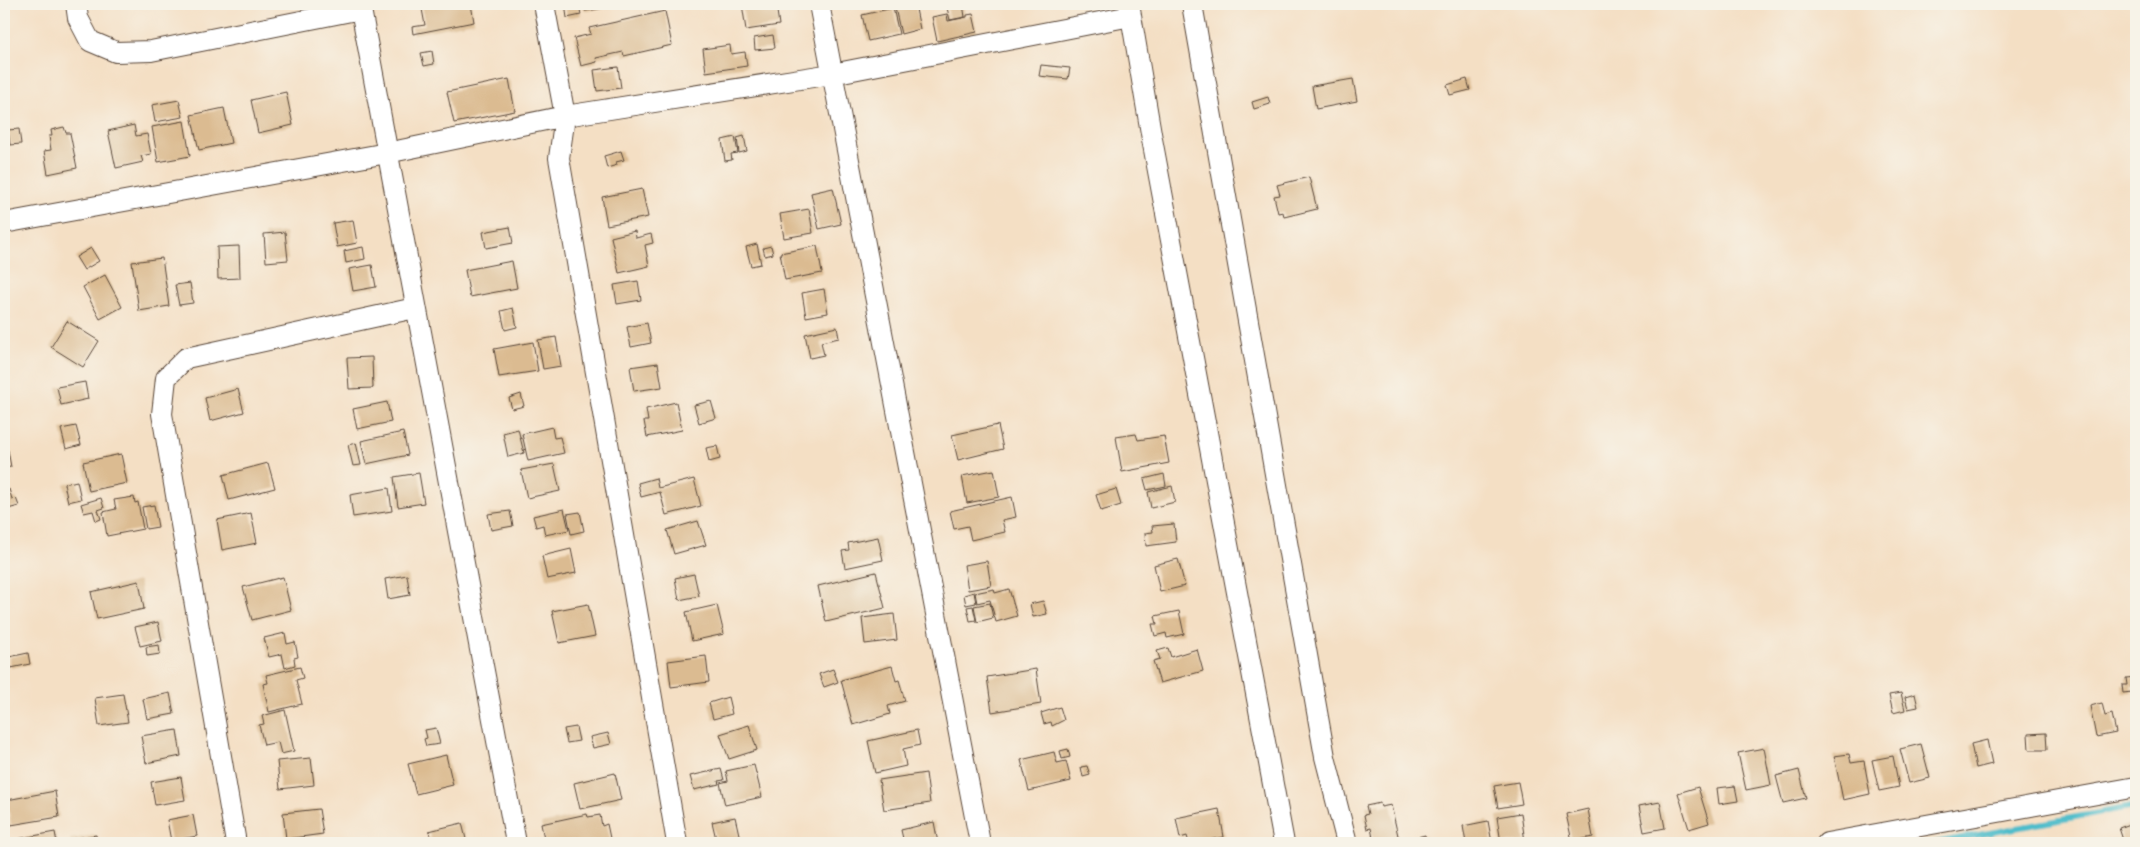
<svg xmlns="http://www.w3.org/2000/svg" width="2140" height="847" viewBox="0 0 2140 847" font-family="Kalam,sans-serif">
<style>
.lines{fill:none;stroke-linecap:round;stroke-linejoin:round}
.stream{stroke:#50bdcb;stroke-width:5.5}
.building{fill:#dbbb91}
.minor-casing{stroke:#574537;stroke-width:22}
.minor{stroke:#fff;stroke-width:20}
</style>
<rect width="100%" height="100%" fill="#f7f3e8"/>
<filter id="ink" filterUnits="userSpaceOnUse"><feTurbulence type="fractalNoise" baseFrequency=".02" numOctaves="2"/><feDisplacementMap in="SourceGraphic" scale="10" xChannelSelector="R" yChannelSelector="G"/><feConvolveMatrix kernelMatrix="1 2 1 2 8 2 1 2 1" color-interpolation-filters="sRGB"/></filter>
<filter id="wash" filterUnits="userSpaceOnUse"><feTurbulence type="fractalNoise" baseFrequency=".0096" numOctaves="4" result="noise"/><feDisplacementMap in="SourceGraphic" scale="20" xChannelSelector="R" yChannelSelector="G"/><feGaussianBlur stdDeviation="1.12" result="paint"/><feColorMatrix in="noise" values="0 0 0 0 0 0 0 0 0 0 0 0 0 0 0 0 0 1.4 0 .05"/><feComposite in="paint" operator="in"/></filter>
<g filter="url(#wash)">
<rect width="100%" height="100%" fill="#f4dfc4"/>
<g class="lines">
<path class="stream" d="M 1934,843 L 2136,806"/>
</g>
<g id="blocks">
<path class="building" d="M 421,4 L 471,4 L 474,22 L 413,34 L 412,27 L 425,25 Z
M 565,4 L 579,4 L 581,15 L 567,18 Z
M 583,4 L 611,4 L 612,7 L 585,11 Z
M 742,4 L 776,4 L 779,25 L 746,30 Z
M 915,4 L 920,29 L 901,34 L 895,8 Z
M 946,4 L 963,4 L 965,17 L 950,20 Z
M 893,8 L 899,34 L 868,41 L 862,15 Z
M 665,11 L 672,45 L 624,56 L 623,52 L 596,58 L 597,62 L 581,66 L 574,38 L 591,34 L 589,28 Z
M 947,14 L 948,21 L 967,17 L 967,15 L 973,14 L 977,32 L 937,41 L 932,17 Z
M 773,35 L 775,48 L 755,50 L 754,38 Z
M 730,45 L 731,54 L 745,52 L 747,66 L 706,72 L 703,49 Z
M 432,51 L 434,64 L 424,66 L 421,53 Z
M 1041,65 L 1070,68 L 1068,79 L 1039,76 Z
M 618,67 L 621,88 L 597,91 L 594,70 Z
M 509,79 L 515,111 L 454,123 L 447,92 Z
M 1353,79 L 1357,101 L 1316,109 L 1312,86 Z
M 1467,79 L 1470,90 L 1450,95 L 1447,85 Z
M 286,92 L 293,125 L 258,133 L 251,100 Z
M 1268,97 L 1270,104 L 1254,109 L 1252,102 Z
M 179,100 L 183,117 L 155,122 L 152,105 Z
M 224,108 L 231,143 L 199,150 L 191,115 Z
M 184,121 L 190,156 L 158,162 L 152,127 Z
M 134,125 L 136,136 L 147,134 L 151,154 L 141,156 L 143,162 L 116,168 L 108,131 Z
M 64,127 L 66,133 L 70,133 L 77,168 L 48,174 L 44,151 L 51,150 L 49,136 L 52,136 L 51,130 Z
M 19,129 L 21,144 L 10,145 L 8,130 Z
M 744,136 L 747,151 L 739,153 L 737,138 Z
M 735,137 L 738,153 L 731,154 L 732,160 L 725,161 L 722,140 Z
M 621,151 L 624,160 L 616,162 L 617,165 L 607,168 L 604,156 Z
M 1309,177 L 1317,209 L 1284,217 L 1283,212 L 1278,213 L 1274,196 L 1280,195 L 1277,185 Z
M 833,188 L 841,224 L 819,229 L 811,193 Z
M 642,189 L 648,217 L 607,225 L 602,197 Z
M 809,209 L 813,233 L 784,238 L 780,214 Z
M 353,220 L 357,243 L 337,247 L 333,223 Z
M 510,227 L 513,243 L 486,248 L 483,232 Z
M 635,231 L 636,238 L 651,234 L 653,243 L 645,245 L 649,266 L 619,273 L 611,237 Z
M 285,232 L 288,260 L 266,262 L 264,234 Z
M 757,244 L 761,264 L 751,266 L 746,247 Z
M 239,246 L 240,278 L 218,279 L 217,247 Z
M 771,246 L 773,254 L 765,256 L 763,248 Z
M 817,246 L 822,273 L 785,280 L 780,253 Z
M 363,247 L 365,259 L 346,263 L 344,251 Z
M 91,248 L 99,261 L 84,270 L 76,257 Z
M 162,258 L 169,306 L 139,311 L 132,262 Z
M 512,261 L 517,288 L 470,297 L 465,270 Z
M 372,265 L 376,287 L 353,291 L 349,269 Z
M 105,275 L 122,307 L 100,319 L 83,287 Z
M 638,281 L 641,300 L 617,304 L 614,285 Z
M 190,283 L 193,303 L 179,305 L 175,285 Z
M 824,289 L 828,313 L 806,317 L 802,293 Z
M 513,308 L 517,327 L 505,330 L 501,311 Z
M 67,321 L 99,341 L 83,367 L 51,347 Z
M 647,323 L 651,343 L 631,347 L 627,327 Z
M 837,327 L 839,338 L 821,342 L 824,355 L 810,358 L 805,334 Z
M 556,337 L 561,366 L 543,369 L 538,340 Z
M 533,342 L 538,371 L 499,377 L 494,349 Z
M 372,357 L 373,388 L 349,389 L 347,358 Z
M 658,363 L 662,387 L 634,391 L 630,367 Z
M 85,382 L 88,399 L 61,405 L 57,387 Z
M 238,389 L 244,412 L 210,421 L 205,398 Z
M 521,394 L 524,406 L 512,409 L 509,398 Z
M 711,401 L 716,418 L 699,423 L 694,405 Z
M 387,402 L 391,422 L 357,429 L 353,409 Z
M 676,402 L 682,430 L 647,437 L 644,421 L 648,421 L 646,409 Z
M 998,425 L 1003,449 L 958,460 L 952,435 Z
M 76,426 L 81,445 L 66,449 L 61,429 Z
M 552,427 L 554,438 L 560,437 L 564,453 L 528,461 L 522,434 Z
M 518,429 L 524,453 L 508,457 L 503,433 Z
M 403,432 L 408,455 L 366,464 L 361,441 Z
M 1136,434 L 1138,440 L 1164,436 L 1169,463 L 1122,472 L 1116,437 Z
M 356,443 L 361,465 L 353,466 L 348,445 Z
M 717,446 L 720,459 L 709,462 L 706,448 Z
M 8,450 L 11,467 L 4,468 L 4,451 Z
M 121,454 L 127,483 L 89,491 L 83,462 Z
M 268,463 L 275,488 L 229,500 L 223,475 Z
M 554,464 L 560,491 L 527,498 L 521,470 Z
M 994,470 L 999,497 L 967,503 L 962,476 Z
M 419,473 L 424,503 L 398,507 L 394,477 Z
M 1164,474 L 1166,486 L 1147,490 L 1144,479 Z
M 656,478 L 658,488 L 694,479 L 701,506 L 666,515 L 660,492 L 641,497 L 638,483 Z
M 77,481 L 81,499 L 68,502 L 64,484 Z
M 1172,486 L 1175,502 L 1151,508 L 1148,492 Z
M 389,488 L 392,511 L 353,517 L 350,495 Z
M 9,489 L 12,499 L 16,498 L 19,506 L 4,510 L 4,491 Z
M 1116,489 L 1121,505 L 1101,511 L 1096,495 Z
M 134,497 L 135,503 L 138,502 L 143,529 L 107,536 L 103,512 L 116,509 L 114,500 Z
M 1012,497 L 1016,517 L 1002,520 L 1005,532 L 971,540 L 968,526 L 954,529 L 950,511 Z
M 101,498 L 104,508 L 98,510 L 101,519 L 96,521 L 93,511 L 84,513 L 81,504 Z
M 154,505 L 158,527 L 146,529 L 142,507 Z
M 564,509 L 569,530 L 545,535 L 543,525 L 536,527 L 533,516 Z
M 510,511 L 513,526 L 491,530 L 488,514 Z
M 580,512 L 584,531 L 571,534 L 567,514 Z
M 251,513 L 257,543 L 222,550 L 217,520 Z
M 698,521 L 706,545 L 674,554 L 667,530 Z
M 1174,524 L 1176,542 L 1146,546 L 1145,533 L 1153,532 L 1152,526 Z
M 878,537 L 883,560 L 845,568 L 842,551 L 849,550 L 848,543 Z
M 571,549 L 576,573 L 547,579 L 542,556 Z
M 1178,559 L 1185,586 L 1160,592 L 1154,565 Z
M 987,561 L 991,586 L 968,590 L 964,565 Z
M 876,572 L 885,608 L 826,622 L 818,586 Z
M 694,574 L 699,596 L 679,600 L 675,578 Z
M 407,575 L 410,595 L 388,599 L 385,579 Z
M 283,577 L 291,610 L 252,620 L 243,587 Z
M 139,581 L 144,609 L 97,619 L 91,592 Z
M 994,589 L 995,593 L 1009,589 L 1017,616 L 996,622 L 990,600 L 977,603 L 975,593 Z
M 974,592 L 976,603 L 966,605 L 964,595 Z
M 1043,601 L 1047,614 L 1033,617 L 1030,604 Z
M 990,603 L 993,618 L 977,622 L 974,606 Z
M 588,604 L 595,636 L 559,643 L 552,611 Z
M 717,605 L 724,634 L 692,641 L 686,612 Z
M 973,606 L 976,620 L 970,621 L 967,607 Z
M 1179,611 L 1184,634 L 1167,638 L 1166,633 L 1155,636 L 1152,624 L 1157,624 L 1155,616 Z
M 894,614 L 897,640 L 865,644 L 862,618 Z
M 158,622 L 162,641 L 140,646 L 135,627 Z
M 285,633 L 287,644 L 295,642 L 298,657 L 294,658 L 295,665 L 285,668 L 282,654 L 269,657 L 264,638 Z
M 159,645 L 160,654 L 147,656 L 146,647 Z
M 1168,648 L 1171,657 L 1197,649 L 1203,671 L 1160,683 L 1153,661 L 1160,659 L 1157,651 Z
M 28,653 L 30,664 L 11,668 L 9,657 Z
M 706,656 L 709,682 L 671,687 L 668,661 Z
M 892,666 L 896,681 L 899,680 L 905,701 L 888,706 L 890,714 L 853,725 L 841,680 Z
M 300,667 L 303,678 L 296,680 L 302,704 L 269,712 L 263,684 L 268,683 L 266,675 Z
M 833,669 L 838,682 L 824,687 L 819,674 Z
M 1036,669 L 1041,704 L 992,712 L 987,677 Z
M 2136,677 L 2136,685 L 2131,686 L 2132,692 L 2123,693 L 2122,685 L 2127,685 L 2126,678 Z
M 170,693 L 174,714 L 147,719 L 143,699 Z
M 1901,693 L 1905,710 L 1893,713 L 1889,695 Z
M 123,694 L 128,722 L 99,726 L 95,698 Z
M 1915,694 L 1918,707 L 1908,709 L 1905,697 Z
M 728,697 L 732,714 L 713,719 L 709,703 Z
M 2102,703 L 2105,716 L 2112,714 L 2116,733 L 2096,737 L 2090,706 Z
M 1060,707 L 1064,720 L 1052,726 L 1051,722 L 1044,724 L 1041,713 Z
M 285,710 L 294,751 L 281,754 L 278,742 L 264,745 L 259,725 L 264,724 L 262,716 Z
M 749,725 L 757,750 L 729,759 L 720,734 Z
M 576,727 L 579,741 L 567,743 L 564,729 Z
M 436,728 L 440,744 L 426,746 L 424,739 L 427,738 L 425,730 Z
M 177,730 L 181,756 L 146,763 L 141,736 Z
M 917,730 L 920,745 L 903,749 L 906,766 L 875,773 L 868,741 Z
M 608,733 L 611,744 L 593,748 L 590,737 Z
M 2046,733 L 2047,750 L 2029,750 L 2028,734 Z
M 1987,740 L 1992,764 L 1976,768 L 1971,744 Z
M 1921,744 L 1930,778 L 1909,783 L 1900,749 Z
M 1764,748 L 1771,785 L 1746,790 L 1738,753 Z
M 1068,749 L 1070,757 L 1062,759 L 1060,751 Z
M 1054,752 L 1057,763 L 1066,761 L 1071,781 L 1029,791 L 1021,760 Z
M 1849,754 L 1851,763 L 1864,761 L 1870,794 L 1843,800 L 1834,756 Z
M 446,755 L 453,785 L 416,794 L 408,764 Z
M 1893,756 L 1899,787 L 1879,791 L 1872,760 Z
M 311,758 L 314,785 L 280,789 L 277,761 Z
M 754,765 L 762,797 L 725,805 L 720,783 L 728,781 L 726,771 Z
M 1087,766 L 1090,775 L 1083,777 L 1081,767 Z
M 721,769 L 724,780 L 718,781 L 719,784 L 694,790 L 690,776 Z
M 1799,770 L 1806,798 L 1783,803 L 1776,776 Z
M 615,773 L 621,800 L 580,809 L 574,783 Z
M 926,773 L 930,803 L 884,810 L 879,780 Z
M 181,777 L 185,800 L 155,805 L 151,782 Z
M 1518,782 L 1522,804 L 1498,808 L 1494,786 Z
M 1735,786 L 1738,801 L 1719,804 L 1717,788 Z
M 1698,787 L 1709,823 L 1689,829 L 1678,793 Z
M 55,791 L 59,817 L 11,825 L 7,800 Z
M 1660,802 L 1665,828 L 1644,832 L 1639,806 Z
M 1380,803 L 1381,807 L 1391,805 L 1399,840 L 1374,843 L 1371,828 L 1367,829 L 1364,815 L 1368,814 L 1366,806 Z
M 319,809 L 323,834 L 286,839 L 283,813 Z
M 1219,809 L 1224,837 L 1193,843 L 1189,843 L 1187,836 L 1180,838 L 1176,818 Z
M 1588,809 L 1593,837 L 1572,841 L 1566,814 Z
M 1521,813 L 1525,842 L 1501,843 L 1497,817 Z
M 587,814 L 588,817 L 600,815 L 602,826 L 607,824 L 611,843 L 545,843 L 541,824 Z
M 193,815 L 197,836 L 171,841 L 167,820 Z
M 735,817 L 740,839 L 717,843 L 712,822 Z
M 1488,821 L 1492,843 L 1466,843 L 1463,826 Z
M 934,822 L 938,843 L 904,843 L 901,830 Z
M 2136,822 L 2136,843 L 2124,843 L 2119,828 Z
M 462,823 L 467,843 L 432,843 L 429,831 Z
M 55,832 L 57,843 L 7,843 L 6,841 Z
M 96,835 L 97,843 L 71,843 L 70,839 Z
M 1425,835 L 1426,843 L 1407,843 L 1406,840 Z"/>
</g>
</g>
<g filter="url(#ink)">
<use href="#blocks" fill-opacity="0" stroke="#574537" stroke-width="1"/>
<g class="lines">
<defs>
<path id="minor" d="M 76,4 L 78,18 L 90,41 L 116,52 L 151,51 L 361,9
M 360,4 L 516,843
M 544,4 L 565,116 L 559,158 L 677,843
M 819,4 L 980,843
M 1129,4 L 1152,139 L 1284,843
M 1192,4 L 1325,757 L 1347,843
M 4,223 L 387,153 L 565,116 L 832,74 L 1131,16
M 236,843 L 162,414 L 166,378 L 186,358 L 415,308
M 1827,843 L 2136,787"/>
</defs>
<use href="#minor" class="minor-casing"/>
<use href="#minor" class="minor"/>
</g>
</g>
<rect width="2140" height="847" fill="none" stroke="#f7f3e8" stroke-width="20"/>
</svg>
